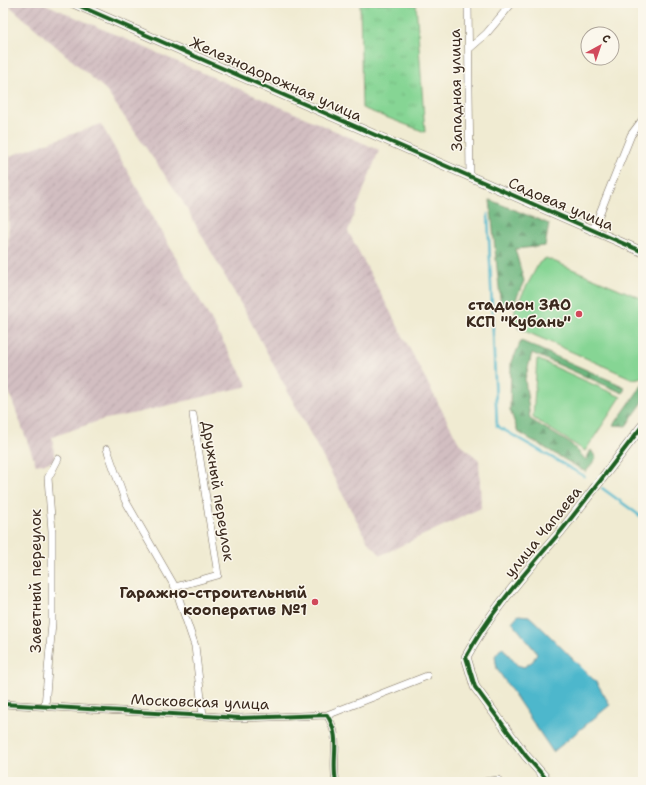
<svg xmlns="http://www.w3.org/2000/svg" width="646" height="785" viewBox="0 0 646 785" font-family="'Shantell Sans',sans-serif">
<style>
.industrial{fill:url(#industrial-furrows)}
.grass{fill:url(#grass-tufts);stroke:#608059}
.forest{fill:url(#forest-firs);stroke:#54704e}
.park{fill:#86d594;stroke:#608059}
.water{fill:#4eb7cc;stroke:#447075}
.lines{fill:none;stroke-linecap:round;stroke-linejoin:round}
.stream{stroke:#4eb7cc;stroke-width:2.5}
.minor-casing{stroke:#7a6e5d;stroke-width:8}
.tertiary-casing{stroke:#7a6e5d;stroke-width:10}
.minor{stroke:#fff;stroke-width:7}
.tertiary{stroke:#fff;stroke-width:9}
.cycleway-casing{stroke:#fbf7ec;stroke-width:6}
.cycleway{stroke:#1b5e20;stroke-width:4}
.poi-dot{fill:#d1495b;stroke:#fbf7ec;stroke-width:1.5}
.labels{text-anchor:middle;stroke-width:3;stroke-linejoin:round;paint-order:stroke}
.street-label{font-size:15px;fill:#3b2a1e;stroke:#fbf7ec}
.poi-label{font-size:15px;font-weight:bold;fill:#3b2a1e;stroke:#fbf7ec;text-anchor:end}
</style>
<defs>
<pattern id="industrial-furrows" width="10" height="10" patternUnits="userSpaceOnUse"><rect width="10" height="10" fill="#d2bec1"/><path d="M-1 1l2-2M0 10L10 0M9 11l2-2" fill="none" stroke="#b5a3a5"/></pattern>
<pattern id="grass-tufts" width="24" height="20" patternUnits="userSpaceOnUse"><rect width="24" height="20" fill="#86d594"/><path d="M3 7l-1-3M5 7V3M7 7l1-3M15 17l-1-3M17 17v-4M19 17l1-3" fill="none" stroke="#75b77f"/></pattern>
<pattern id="forest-firs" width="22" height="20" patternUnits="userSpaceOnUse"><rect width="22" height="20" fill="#6cb67e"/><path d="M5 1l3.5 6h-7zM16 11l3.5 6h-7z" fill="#5a9467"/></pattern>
</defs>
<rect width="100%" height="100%" fill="#fbf7ec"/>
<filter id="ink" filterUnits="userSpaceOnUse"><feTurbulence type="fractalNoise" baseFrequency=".025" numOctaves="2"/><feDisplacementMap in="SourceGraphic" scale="8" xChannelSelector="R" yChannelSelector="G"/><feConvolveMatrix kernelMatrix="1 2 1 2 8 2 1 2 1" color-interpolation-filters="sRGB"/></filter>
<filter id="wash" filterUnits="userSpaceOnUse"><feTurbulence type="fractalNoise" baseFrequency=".012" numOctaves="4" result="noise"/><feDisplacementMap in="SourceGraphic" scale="16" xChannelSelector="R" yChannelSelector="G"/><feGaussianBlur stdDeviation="0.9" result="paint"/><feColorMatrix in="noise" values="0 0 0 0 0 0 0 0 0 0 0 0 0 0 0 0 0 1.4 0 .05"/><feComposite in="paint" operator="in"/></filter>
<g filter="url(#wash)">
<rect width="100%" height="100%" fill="#f0ebd2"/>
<path class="industrial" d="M 6,3 L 43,3 L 379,150 L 348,231 L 459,443 L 479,460 L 481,508 L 381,555 L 368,542 L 246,313 L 180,197 L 105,89 Z
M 101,124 L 248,386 L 132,414 L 101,420 L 52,437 L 55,461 L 36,465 L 3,376 L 3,282 L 8,250 L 10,156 Z"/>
<path class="grass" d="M 360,3 L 416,3 L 425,132 L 362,108 Z"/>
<path class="forest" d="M 490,200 L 549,224 L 545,246 L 515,249 L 524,281 L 513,306 L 501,307 Z
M 521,341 L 625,387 L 623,393 L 532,353 L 525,379 L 530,419 L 571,444 L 586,460 L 591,450 L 596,458 L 586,472 L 518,432 L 510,410 L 511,364 Z
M 643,384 L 643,402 L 626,426 L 614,425 Z"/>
<path class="park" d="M 546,258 L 643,299 L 643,377 L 633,379 L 518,328 L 515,319 L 515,308 L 539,263 Z
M 537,359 L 621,397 L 585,451 L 533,418 Z"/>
<path class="water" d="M 518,615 L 529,616 L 548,634 L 597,683 L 610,705 L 553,752 L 497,669 L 495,656 L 502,647 L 517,665 L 524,667 L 533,661 L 537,653 L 512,622 Z"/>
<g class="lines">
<path class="stream" d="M 488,214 L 497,426 L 584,476
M 602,488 L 643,518"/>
</g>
</g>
<g filter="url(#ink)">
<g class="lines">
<defs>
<path id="minor" d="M 468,3 L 470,177
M 470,48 L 486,34 L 512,3
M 593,230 L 631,135 L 643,119
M 107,449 L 125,500 L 175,587 L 195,646 L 203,716
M 175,587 L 218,575 L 193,415
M 3,704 L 240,718 L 327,715 C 342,739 331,757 336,782
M 45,706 L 52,623 L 52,531 L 48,478 L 58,459
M 327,715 L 427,676
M 484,782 L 498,780"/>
<path id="tertiary" d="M 73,3 L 643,252
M 549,782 L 526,756 L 475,687 L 466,657 C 491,610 527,571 561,531 C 589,496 616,460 643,425"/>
</defs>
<use href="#minor" class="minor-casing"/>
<use href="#tertiary" class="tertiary-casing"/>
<use href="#minor" class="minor"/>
<use href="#tertiary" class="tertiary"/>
<defs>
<path id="cycleway" d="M 73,3 L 643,252
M 3,704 L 240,718 L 327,715 C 342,739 331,757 336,782
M 549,782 L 526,756 L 475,687 L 466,657 C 491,610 527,571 561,531 C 589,496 616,460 643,425"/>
</defs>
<use href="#cycleway" class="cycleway-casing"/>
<use href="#cycleway" class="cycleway"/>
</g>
</g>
<g class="poi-dot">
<circle cx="579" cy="314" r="4"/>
<circle cx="315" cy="602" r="4"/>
</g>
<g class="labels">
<g class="street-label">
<text transform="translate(276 79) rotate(24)" y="5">Железнодорожная улица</text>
<text transform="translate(456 90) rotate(-91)" y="5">Западная улица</text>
<text transform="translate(561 204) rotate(23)" y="5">Садовая улица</text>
<text transform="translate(218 491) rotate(81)" y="5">Дружный переулок</text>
<text transform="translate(543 532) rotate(-51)" y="5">улица Чапаева</text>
<text transform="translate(36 581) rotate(-90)" y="5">Заветный переулок</text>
<text transform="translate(200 702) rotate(2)" y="5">Московская улица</text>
</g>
<g class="poi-label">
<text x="571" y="310">стадион ЗАО<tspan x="571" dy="17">КСП "Кубань"</tspan></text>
<text x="307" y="598">Гаражно-строительный<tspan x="307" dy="17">кооператив №1</tspan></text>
</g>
</g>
<rect width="646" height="785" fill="none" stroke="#fbf7ec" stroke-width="16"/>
<g transform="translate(600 46) rotate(40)"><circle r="19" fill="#fbf7ec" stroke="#aea59a"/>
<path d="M0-3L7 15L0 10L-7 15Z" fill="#d1495b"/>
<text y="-6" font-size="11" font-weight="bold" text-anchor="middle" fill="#3b2a1e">С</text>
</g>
</svg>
